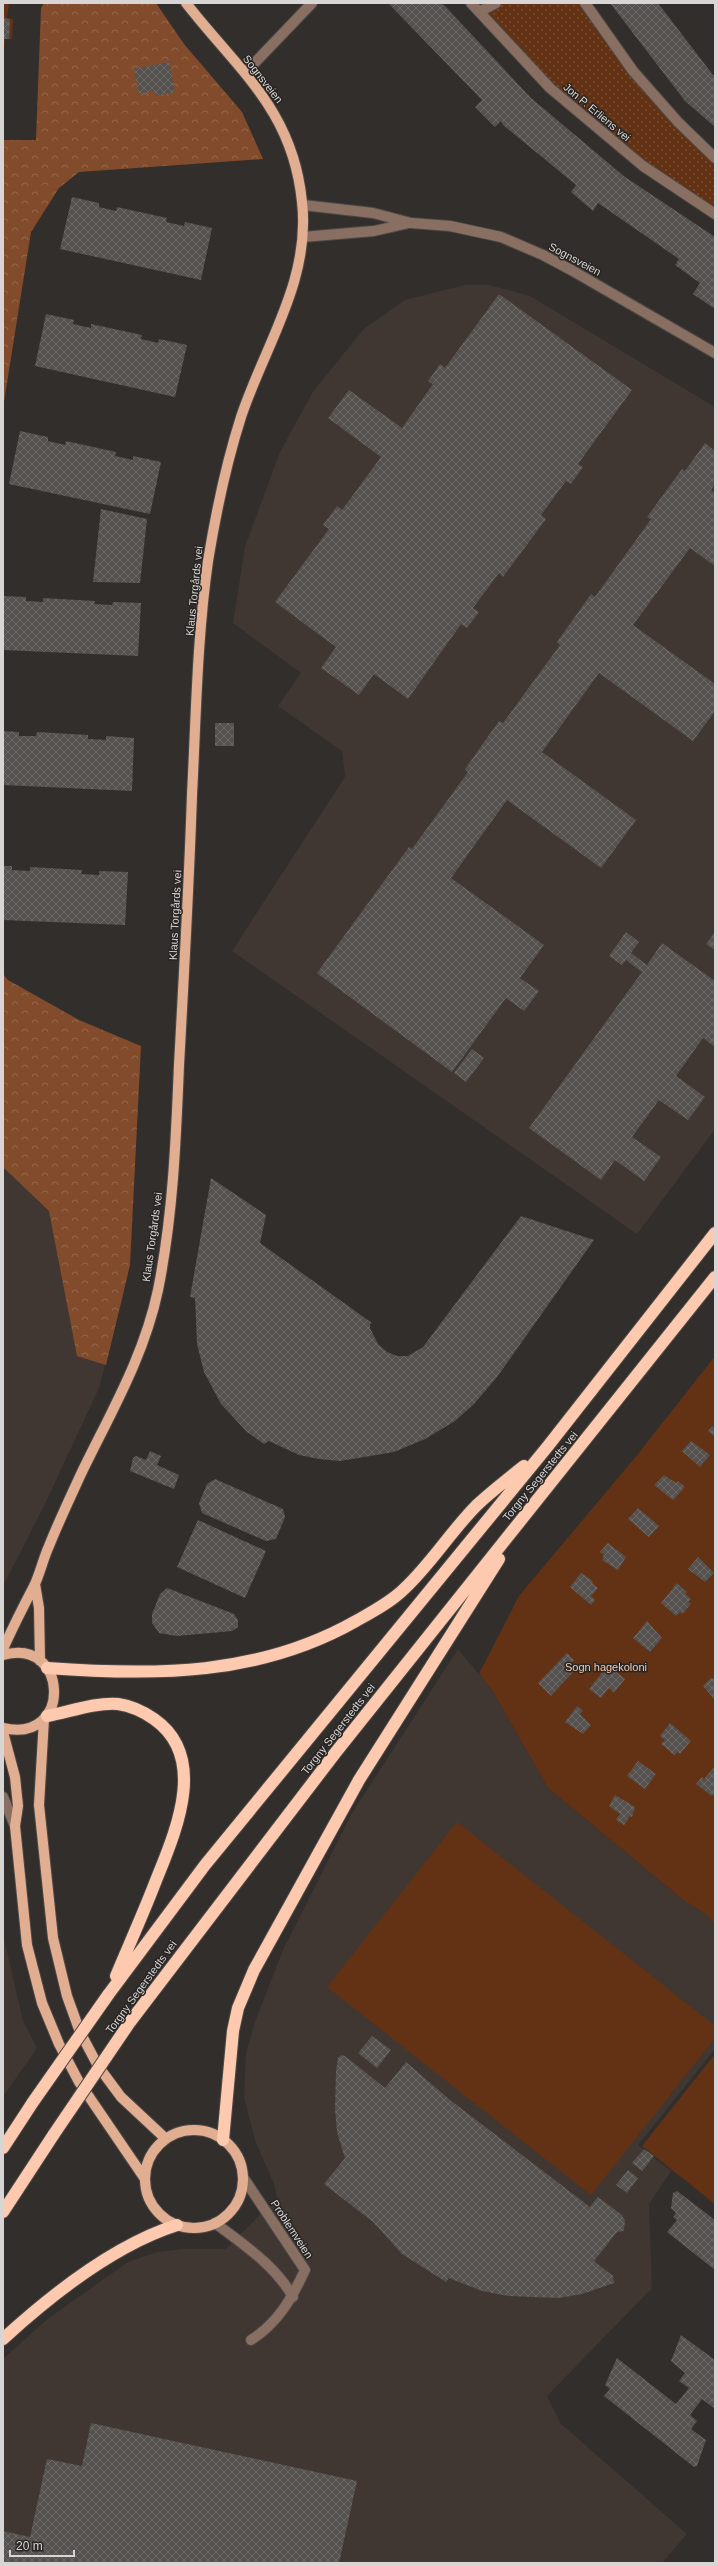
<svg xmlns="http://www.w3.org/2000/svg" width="718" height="2566" viewBox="0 0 718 2566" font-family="Helvetica,sans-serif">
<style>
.built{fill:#403732}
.forest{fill:url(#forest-crowns)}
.park{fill:url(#park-dots)}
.garden{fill:#633214}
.building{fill:url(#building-cross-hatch)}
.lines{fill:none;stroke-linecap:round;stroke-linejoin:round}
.minor-casing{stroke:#4d4947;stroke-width:12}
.major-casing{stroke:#4d4947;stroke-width:12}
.highway-casing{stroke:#4d4947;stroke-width:14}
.minor{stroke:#896f61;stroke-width:10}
.major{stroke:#e2ae91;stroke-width:10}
.highway{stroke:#fdcaaf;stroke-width:12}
.highway-bridge-casing{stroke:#4d4947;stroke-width:14;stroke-linecap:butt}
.highway-bridge{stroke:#fdcaaf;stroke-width:12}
.labels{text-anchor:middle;stroke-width:3;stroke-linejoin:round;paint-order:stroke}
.street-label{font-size:11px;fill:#d8d6d5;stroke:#282523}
.park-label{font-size:11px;fill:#fcc9ad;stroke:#282523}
</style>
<defs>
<pattern id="forest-crowns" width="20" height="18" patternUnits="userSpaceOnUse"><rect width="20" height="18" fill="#824c2c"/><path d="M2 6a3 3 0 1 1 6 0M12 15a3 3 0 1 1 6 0" fill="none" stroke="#93654a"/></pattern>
<pattern id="park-dots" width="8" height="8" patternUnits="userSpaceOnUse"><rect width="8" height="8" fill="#633214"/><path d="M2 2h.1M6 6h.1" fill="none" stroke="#794f35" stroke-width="1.8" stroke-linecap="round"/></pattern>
<pattern id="building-cross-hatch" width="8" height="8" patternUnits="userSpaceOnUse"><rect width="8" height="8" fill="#55514f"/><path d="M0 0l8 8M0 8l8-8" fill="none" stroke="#6d6967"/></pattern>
</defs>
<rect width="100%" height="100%" fill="#322e2c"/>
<path class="built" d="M 465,285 L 489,285 L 530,296 L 715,407 L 715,1129 L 637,1234 L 232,951 L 345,777 L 342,751 L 278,706 L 301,673 L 233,623 L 245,547 L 280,452 L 314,390 L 364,329 L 405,300 Z
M 3,1083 L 124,1293 L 99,1388 L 44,1506 L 3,1586 Z
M 458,1649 L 492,1690 L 548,1788 L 682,1899 L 707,1915 L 715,1925 L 715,2049 L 638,2145 L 671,2171 L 649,2204 L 652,2288 L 547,2396 L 561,2424 L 687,2534 L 662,2563 L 3,2563 L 3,2359 L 49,2318 L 128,2262 L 157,2252 L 183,2249 L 226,2249 L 277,2198 L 274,2184 L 256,2143 L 244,2098 L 246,2053 L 255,2022 L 283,1950 L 351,1815 Z
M 3,1934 L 23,2021 L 37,2048 L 3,2097 Z"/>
<path class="forest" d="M 44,3 L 156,3 L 184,44 L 242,112 L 263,159 L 79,172 L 59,188 L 31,232 L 3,408 L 3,140 L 36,140 L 41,8 Z
M 3,974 L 8,980 L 79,1020 L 141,1046 L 130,1265 L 106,1365 L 77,1356 L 49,1211 L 3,1167 Z"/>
<path class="park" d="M 496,3 L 585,3 L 633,71 L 715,158 L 715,214 L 643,166 L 550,88 L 479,12 Z"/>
<path class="garden" d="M 3,3 L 9,3 L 7,18 L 13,19 L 12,39 L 5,39 L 3,56 Z
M 715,1356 L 715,1925 L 707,1915 L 682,1899 L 548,1788 L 492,1690 L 479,1674 L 519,1596 L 638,1454 Z
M 457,1822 L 715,2026 L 715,2038 L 591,2195 L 327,1987 Z
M 715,2054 L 715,2204 L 642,2146 Z"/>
<path class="building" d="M 388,3 L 440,3 L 445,6 L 531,98 L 625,177 L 715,237 L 715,309 L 693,294 L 700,283 L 675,265 L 679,259 L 598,203 L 593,211 L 571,192 L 576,185 L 503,125 L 501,121 L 495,127 L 475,107 L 482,100 Z
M 610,3 L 658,3 L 713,75 L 715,74 L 715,127 L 685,101 Z
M 3,18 L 10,19 L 9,39 L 3,39 Z
M 169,62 L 175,92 L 156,96 L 155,91 L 139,94 L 134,69 Z
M 72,197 L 99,203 L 99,207 L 116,211 L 117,207 L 167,218 L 166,222 L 184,226 L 185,222 L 212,228 L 201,280 L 60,249 Z
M 499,294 L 632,390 L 578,464 L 583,467 L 571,484 L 566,481 L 541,515 L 546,519 L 503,577 L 499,573 L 473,608 L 479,612 L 467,628 L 461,624 L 408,699 L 374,674 L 359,695 L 321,668 L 336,647 L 275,602 L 329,529 L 323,525 L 337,506 L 342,510 L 381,457 L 328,418 L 349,390 L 402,428 L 433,384 L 428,381 L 440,364 L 445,368 Z
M 46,314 L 74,320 L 73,324 L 91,328 L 91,324 L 142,335 L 141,339 L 158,343 L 159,339 L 187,345 L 175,397 L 35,366 Z
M 20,431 L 48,437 L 48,441 L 65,445 L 66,441 L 116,452 L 115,456 L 133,460 L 133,456 L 161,462 L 150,514 L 9,484 Z
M 705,443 L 715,451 L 715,484 L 711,490 L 715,493 L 715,566 L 690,548 L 633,625 L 715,684 L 715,711 L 693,741 L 599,673 L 542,752 L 636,820 L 601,868 L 507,800 L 451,878 L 544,945 L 520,978 L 539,991 L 524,1011 L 506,998 L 452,1072 L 317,973 L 409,847 L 412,849 L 468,772 L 465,769 L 499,721 L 503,723 L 560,645 L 557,642 L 591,594 L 595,597 L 651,519 L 647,517 L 682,469 L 685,471 Z
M 101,509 L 147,519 L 140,583 L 93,582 Z
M 3,596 L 26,597 L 26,601 L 43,602 L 43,598 L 95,601 L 94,604 L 112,605 L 113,602 L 141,603 L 138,656 L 3,650 Z
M 215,723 L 234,723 L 234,746 L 215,746 Z
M 3,731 L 19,732 L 19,736 L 36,736 L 37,732 L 88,735 L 88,739 L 106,740 L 106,736 L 134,738 L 132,791 L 3,785 Z
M 3,866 L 12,866 L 12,870 L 30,871 L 30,867 L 82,870 L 81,874 L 99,875 L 99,871 L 128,872 L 125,925 L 3,920 Z
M 626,932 L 639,942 L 631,953 L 647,965 L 662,943 L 715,981 L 715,1047 L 703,1038 L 676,1076 L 705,1097 L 688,1120 L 659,1100 L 632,1137 L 661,1157 L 644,1181 L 615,1160 L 601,1180 L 529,1128 L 642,972 L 626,960 L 622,965 L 609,956 Z
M 715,932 L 715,950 L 706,944 Z
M 472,1049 L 484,1058 L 466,1082 L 454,1073 Z
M 211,1178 L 266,1215 L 260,1243 L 372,1323 L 370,1324 L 370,1328 L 378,1344 L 387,1352 L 397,1356 L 408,1356 L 423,1347 L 521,1216 L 594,1240 L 497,1377 L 474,1404 L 455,1421 L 425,1439 L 394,1452 L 340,1461 L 319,1459 L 299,1455 L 269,1441 L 264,1444 L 247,1432 L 221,1404 L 204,1372 L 197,1344 L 195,1298 L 190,1297 Z
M 712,1426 L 715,1428 L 715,1437 L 708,1431 Z
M 691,1441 L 710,1455 L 700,1467 L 682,1451 Z
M 150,1451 L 161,1456 L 157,1465 L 179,1475 L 174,1489 L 130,1471 L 133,1458 L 136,1456 L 146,1460 Z
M 664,1475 L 676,1483 L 678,1481 L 685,1487 L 673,1500 L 654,1485 Z
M 215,1479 L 283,1509 L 285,1517 L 276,1539 L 266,1541 L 202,1513 L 199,1503 L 207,1484 Z
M 638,1508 L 659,1526 L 649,1537 L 628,1519 Z
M 198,1520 L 266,1551 L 245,1598 L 177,1567 Z
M 608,1543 L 626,1557 L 618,1570 L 602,1560 L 604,1555 L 600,1552 Z
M 698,1557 L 714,1573 L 705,1582 L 688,1569 Z
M 581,1573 L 593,1581 L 592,1583 L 598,1588 L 591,1596 L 595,1600 L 591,1605 L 570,1587 Z
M 677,1583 L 687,1592 L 685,1594 L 691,1599 L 688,1602 L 691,1604 L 682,1614 L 680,1612 L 676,1616 L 661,1603 Z
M 167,1588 L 234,1614 L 238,1620 L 238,1627 L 232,1631 L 177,1636 L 159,1633 L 152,1623 L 152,1614 L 160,1594 Z
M 647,1621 L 662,1638 L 650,1652 L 633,1638 Z
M 567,1653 L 574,1660 L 569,1665 L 574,1671 L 551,1696 L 538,1683 Z
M 608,1665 L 625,1679 L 614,1693 L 609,1688 L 601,1698 L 589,1689 Z
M 711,1678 L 715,1679 L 715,1700 L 703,1686 Z
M 577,1706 L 583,1711 L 580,1714 L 591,1725 L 583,1734 L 565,1722 Z
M 670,1723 L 691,1741 L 680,1754 L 678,1752 L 674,1755 L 661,1744 L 665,1740 L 660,1736 Z
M 638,1761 L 656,1774 L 645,1789 L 627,1776 Z
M 713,1768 L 715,1770 L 715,1793 L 712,1796 L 696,1784 L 702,1777 L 704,1779 Z
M 615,1795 L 635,1807 L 632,1817 L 630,1816 L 624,1825 L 616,1820 L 620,1814 L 609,1806 Z
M 372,2036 L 391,2050 L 377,2068 L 358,2053 Z
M 341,2055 L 345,2056 L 385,2088 L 406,2062 L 450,2100 L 590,2207 L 598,2197 L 622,2215 L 625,2220 L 624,2231 L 617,2232 L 594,2261 L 613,2276 L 614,2283 L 582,2294 L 559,2298 L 508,2296 L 482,2291 L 449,2278 L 446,2282 L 402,2254 L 373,2222 L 324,2184 L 345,2158 L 337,2132 L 335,2109 L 336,2071 L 338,2058 Z
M 644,2149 L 654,2156 L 642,2171 L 632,2163 Z
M 628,2170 L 638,2178 L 627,2193 L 616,2185 Z
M 677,2191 L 715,2220 L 715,2270 L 667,2232 L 677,2220 L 673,2217 L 676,2213 L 671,2208 L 673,2193 Z
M 681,2335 L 715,2360 L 715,2409 L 702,2399 L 690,2415 L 697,2421 L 691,2429 L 706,2440 L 697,2466 L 694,2467 L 604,2396 L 610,2389 L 605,2385 L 617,2358 L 676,2404 L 689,2388 L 679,2381 L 685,2373 L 671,2361 Z
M 91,2423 L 357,2481 L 339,2563 L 3,2563 L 3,2531 L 30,2537 L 47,2459 L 82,2466 Z"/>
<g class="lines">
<defs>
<path id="minor" d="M 471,3 L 550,88 L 643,166 L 715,214
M 585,3 L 633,71 L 678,122 L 715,158
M 479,12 L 496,3
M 245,73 L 312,3
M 303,205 L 373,213 L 411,223 L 450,226 L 501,237 L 543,255 L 573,271 L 715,353
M 303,237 L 374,231 L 409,223
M 3,1797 L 15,1826
M 243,2177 L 305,2270 C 292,2298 278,2323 251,2340
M 215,2223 C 244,2245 275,2265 293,2297"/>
<path id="major" d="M 35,1584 L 39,1608 L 40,1661
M 3,1649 C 13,1627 23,1607 34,1586 C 40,1574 43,1559 49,1546 C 59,1521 70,1498 81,1474 C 110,1414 144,1357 158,1290 C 173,1216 176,1140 179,1065 C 184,975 189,885 192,795 C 196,718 197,638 208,561 C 216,512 226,464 241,417 C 265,345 311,280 302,202 C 293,110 239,71 186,3
M 3,1655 C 68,1636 74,1744 3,1728
M 44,1719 L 39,1805 L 53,1938 L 67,1996 L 80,2032 L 98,2066 L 121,2097 L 166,2139
M 3,1732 L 15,1777 L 18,1806 L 15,1826 L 27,1945 L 42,2003 L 59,2044 L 79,2082 L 145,2179
M145 2179a49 49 0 1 1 98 0a49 49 0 1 1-98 0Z"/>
<path id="highway" d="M 47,1668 C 155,1676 259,1676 356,1621 C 372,1612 391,1602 404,1589 C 431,1564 451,1531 477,1505 C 492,1491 509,1478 524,1466
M 47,1716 C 69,1712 96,1702 118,1704 C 132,1706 144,1712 154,1719 C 210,1758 174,1835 155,1883 C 143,1914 129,1945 116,1976
M 108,1995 L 205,1865 L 548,1446 L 715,1233
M 130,2022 L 336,1752 L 715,1277
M 223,2140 L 233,2031 L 238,2008 L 254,1970 L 359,1780 L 499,1559
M 3,2148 L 33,2102
M 3,2212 L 54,2134
M 3,2339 C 51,2295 114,2245 177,2225"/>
</defs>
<use href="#minor" class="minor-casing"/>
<use href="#major" class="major-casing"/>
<use href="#highway" class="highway-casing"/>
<use href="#minor" class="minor"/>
<use href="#major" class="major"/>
<use href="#highway" class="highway"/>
<defs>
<path id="highway-bridge" d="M 33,2102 L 108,1995
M 54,2134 L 130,2022"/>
</defs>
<use href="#highway-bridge" class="highway-bridge-casing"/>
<use href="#highway-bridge" class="highway-bridge"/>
</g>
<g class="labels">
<g class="street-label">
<text transform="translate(263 79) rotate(52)" y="4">Sognsveien</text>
<text transform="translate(597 112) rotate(40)" y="4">Jon P. Erliens vei</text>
<text transform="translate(575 259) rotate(28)" y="4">Sognsveien</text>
<text transform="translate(194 591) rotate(-84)" y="4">Klaus Torgårds vei</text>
<text transform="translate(175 915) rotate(-87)" y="4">Klaus Torgårds vei</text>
<text transform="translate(152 1237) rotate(-82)" y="4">Klaus Torgårds vei</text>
<text transform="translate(540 1476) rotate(-51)" y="4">Torgny Segerstedts vei</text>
<text transform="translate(338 1729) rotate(-52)" y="4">Torgny Segerstedts vei</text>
<text transform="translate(141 1987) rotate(-54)" y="4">Torgny Segerstedts vei</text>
<text transform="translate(292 2229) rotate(57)" y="4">Problemveien</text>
</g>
<g class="park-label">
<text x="606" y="1671">Sogn hagekoloni</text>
</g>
</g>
<rect width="718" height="2566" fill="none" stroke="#d8d6d5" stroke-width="8"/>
<path d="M10 2550v6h64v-6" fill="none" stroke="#d8d6d5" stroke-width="2"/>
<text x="16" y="2550" font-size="12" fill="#d8d6d5" stroke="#282523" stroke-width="3" paint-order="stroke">20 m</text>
</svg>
